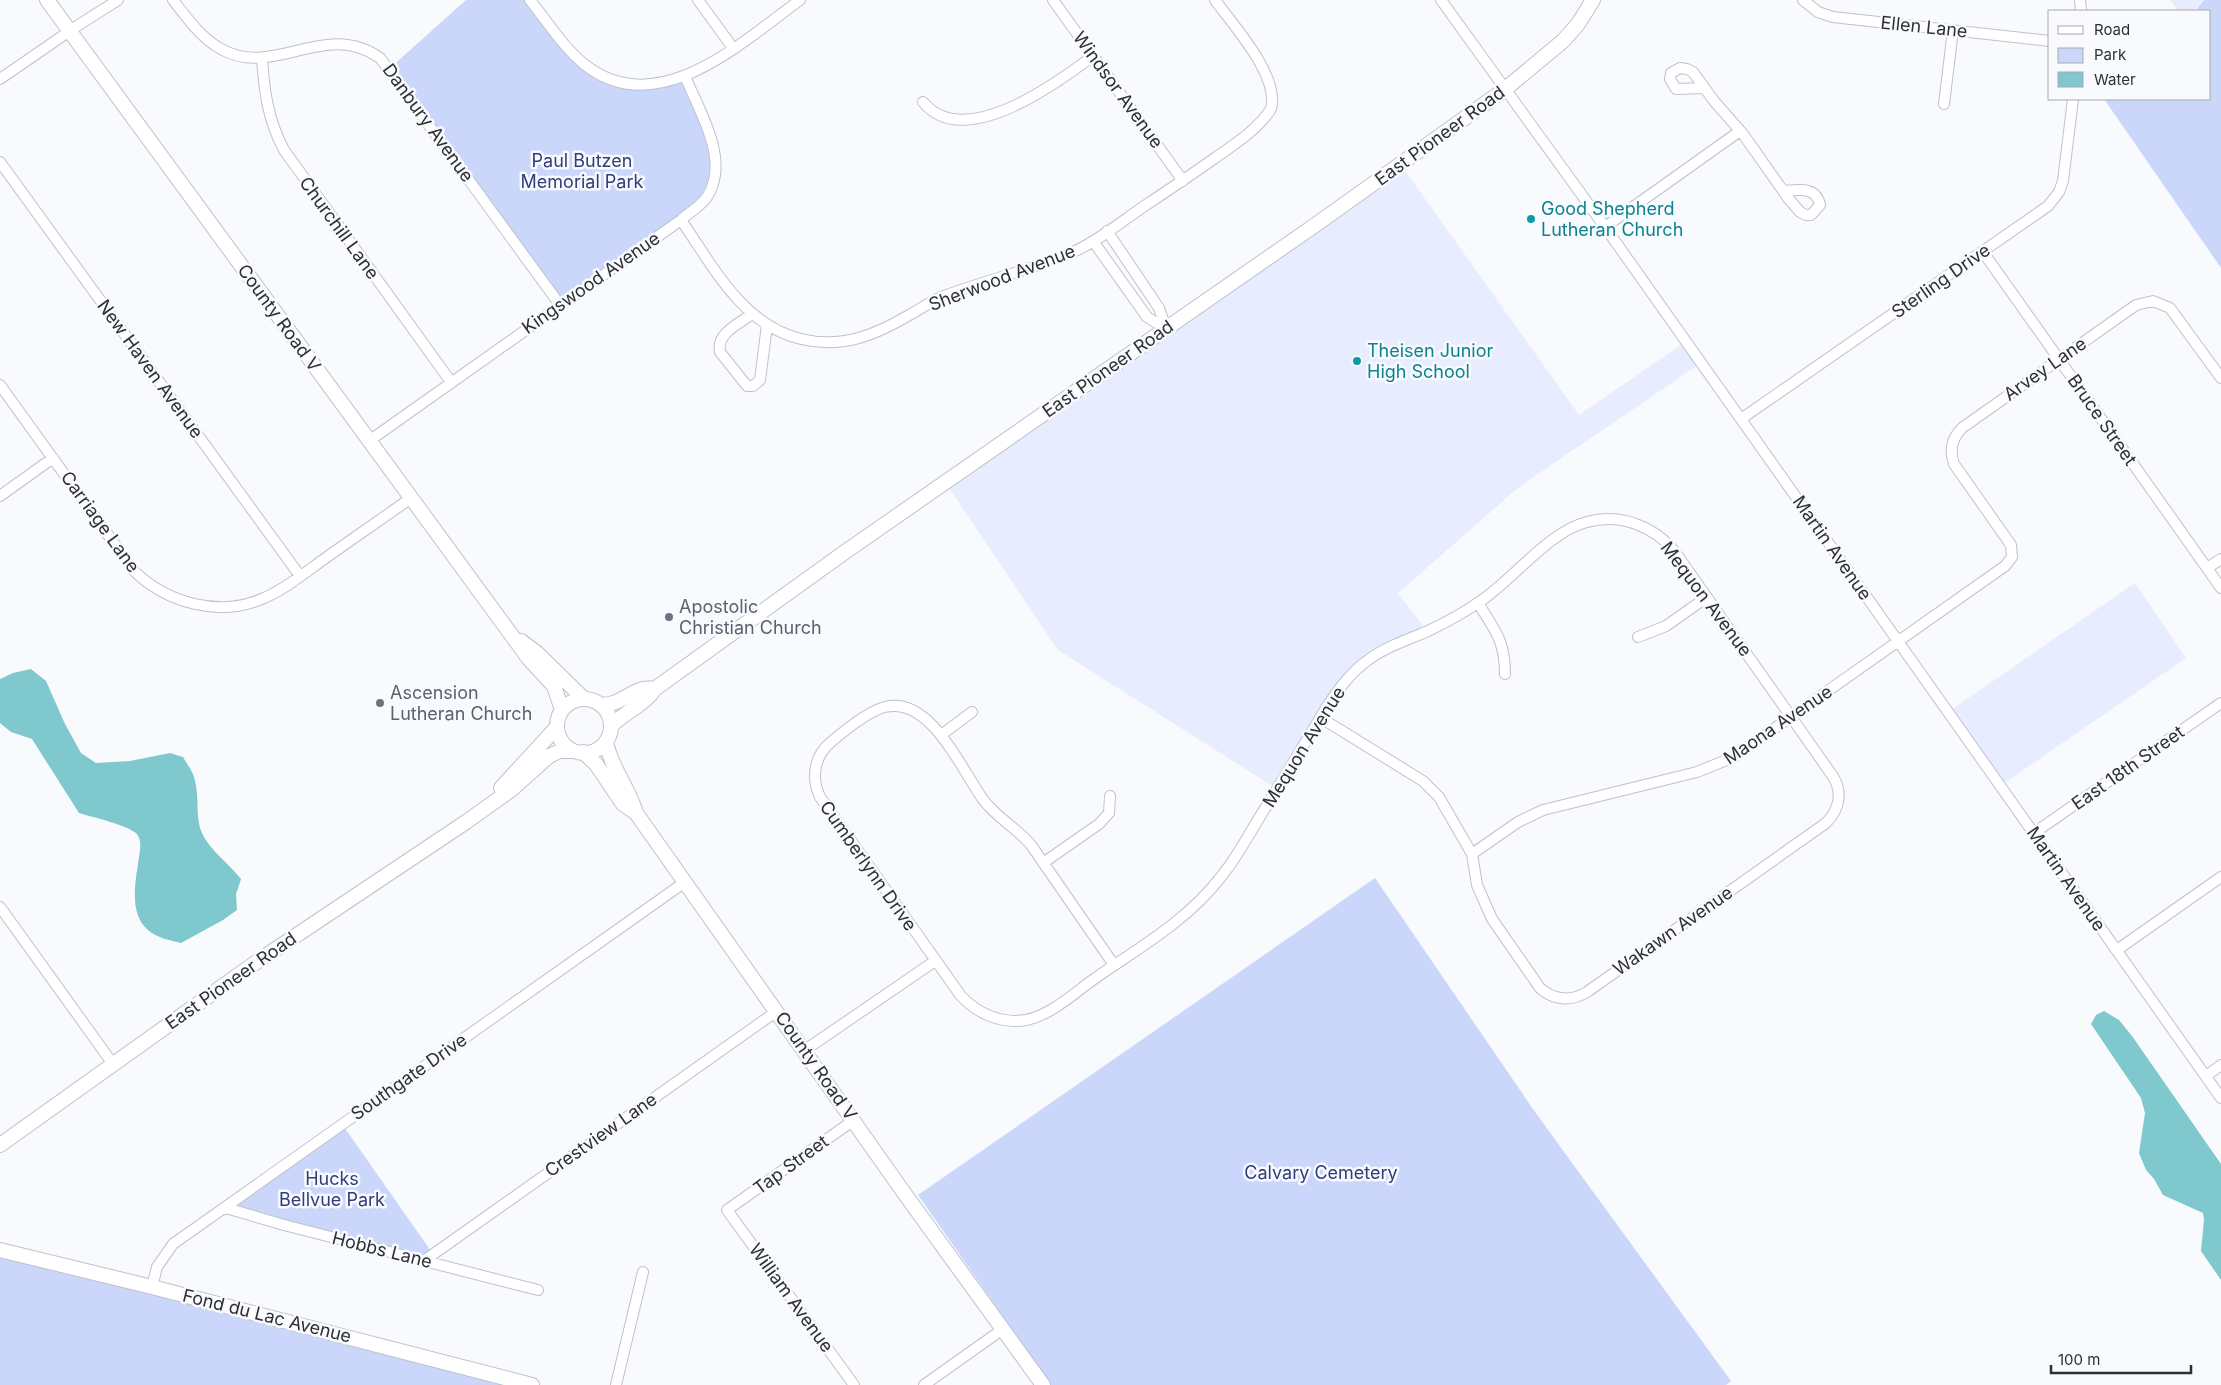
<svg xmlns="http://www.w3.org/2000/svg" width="2221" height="1385" viewBox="0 0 2221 1385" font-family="Inter,sans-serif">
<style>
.built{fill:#e7edff}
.green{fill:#cad7fb}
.water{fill:#7fc8cd}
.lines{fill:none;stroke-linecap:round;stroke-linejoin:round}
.minor-casing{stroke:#bfc2cc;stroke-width:12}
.secondary-casing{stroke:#bfc2cc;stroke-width:16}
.minor{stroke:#fff;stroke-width:10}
.secondary{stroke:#fff;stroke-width:14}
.culture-dot{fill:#0f9aa8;stroke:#f8fafe;stroke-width:2}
.worship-dot{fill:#6b7280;stroke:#f8fafe;stroke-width:2}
.labels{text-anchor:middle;stroke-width:5;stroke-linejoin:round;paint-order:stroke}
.street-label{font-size:18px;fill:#2d2f33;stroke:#f8fafe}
.park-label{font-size:18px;fill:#2f3e7a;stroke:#f8fafe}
.culture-label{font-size:18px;fill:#0d838f;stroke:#f8fafe;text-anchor:start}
.worship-label{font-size:18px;fill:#5b616d;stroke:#f8fafe;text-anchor:start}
</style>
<rect width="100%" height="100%" fill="#f8fafe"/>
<path class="built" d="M 2170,0 L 2203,0 L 2194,11 L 2178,11 Z
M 1401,165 L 1579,415 L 1685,342 L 1701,363 L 1519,487 L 1398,593 L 1427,631 L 1373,656 L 1348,678 L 1277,789 L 1058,650 L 945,482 Z
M 2135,583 L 2186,658 L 2000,786 L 1948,712 Z"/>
<path class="green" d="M 466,0 L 529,0 L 577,58 L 623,83 L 685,76 L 715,166 L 706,198 L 560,305 L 389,69 Z
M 2204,0 L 2221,0 L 2221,268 L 2104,99 L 2210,99 L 2210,11 L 2195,11 Z
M 1375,878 L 1535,1112 L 1731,1381 L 1726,1385 L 1051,1385 L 918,1195 Z
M 342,1124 L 433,1254 L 425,1260 L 226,1208 Z
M 0,1250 L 532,1385 L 0,1385 Z"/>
<path class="water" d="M 31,669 L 46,681 L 65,724 L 81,753 L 96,763 L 130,761 L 170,753 L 183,757 C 187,764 194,773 195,781 C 199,796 196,813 200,828 C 207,849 227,861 241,879 L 236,894 L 237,910 L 223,920 L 181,943 C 169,940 157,938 148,930 C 128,914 136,879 139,857 C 140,849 142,841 137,834 C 128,825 92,817 79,813 L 32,739 L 11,732 L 0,723 L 0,679 L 13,673 Z
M 2104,1011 L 2119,1020 L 2132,1036 L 2221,1164 L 2221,1280 L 2201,1251 L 2204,1220 L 2203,1213 L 2163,1195 L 2154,1179 L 2146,1170 L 2139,1153 L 2145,1113 L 2141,1098 L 2091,1024 L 2096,1015 Z"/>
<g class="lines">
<defs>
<path id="minor" d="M 173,0 C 187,18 201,38 221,49 C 274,79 325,19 380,58 L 560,305
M 530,0 C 547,21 563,47 584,64 C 657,123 742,42 800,0
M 698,0 L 733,48
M 1053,0 L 1183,181
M 1441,0 L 1605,227 L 2221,1098
M 1803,0 L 1818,12 L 1833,17 L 2050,41
M 2080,0 L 2081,11
M 262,58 C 264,91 268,120 284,150 L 451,382
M 0,79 L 74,28 L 118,0
M 1704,88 L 1676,89 L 1670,79 L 1671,73 L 1680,68 L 1687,69 L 1693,72 L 1714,101 L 1743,134 L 1788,198 L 1800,212 L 1806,215 L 1811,215 L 1820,205 C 1816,186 1799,190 1784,191
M 923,102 C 964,152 1057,83 1093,56
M 1944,104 L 1953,30
M 0,162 L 300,576
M 681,220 C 713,266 742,325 801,339 C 842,349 876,335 911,314 C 922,308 933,300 944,296 C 987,280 1031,270 1073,252 C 1098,241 1121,222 1143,207 C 1167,191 1191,175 1215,158 C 1235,144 1257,130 1271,109 C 1280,76 1233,25 1215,0
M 1605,227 L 1740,131
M 1107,231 L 1159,308 L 1166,329
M 1093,241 L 1147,317 L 1166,329
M 1983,252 L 2221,588
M 752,314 C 739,324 716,333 720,352 L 747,386 L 753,386 L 760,380 L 767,325
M 0,385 L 134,571 C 167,603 220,618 264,598 C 287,588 307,571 327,557 C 355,537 383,518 411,498
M 1741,419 L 2048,206 L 2059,192 L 2063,181 L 2073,99
M 369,441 L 681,220 C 690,212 701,206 707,197 C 731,160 699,111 685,76
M 0,496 L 53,458
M 2207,568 L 2221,559
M 1478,603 C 1495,630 1505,641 1505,674
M 1638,637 L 1666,626 L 1707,597
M 941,735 L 972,712
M 2034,833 L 2221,703
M 1472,854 L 1518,822 L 1543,810 L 1697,772 L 1734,757 L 2005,566 L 2012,557 L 2011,545 L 1954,464 C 1949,450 1952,438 1962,428 L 2136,305 L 2153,301 L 2170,308 L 2221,378
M 1043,863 L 1099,824 L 1109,813 L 1110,796
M 0,907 L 113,1064
M 2117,950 L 2221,877
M 1114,965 L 1031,845 C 1016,827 995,817 982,798 C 961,768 930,696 885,707 C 868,711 844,731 831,742 C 814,756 811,778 820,797 L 961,996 C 978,1014 1001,1024 1026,1020 C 1051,1015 1073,994 1094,979 C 1137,949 1187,921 1220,878 C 1236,859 1248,836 1261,815 C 1283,779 1305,744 1326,708 C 1338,690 1350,673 1368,660 C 1386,647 1406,640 1426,632 C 1445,623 1464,613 1482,600 C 1514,578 1550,531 1587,522 C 1620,513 1654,526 1675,552 L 1832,775 C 1843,791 1840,809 1826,823 L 1587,992 C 1571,1002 1553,1000 1540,988 L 1492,919 L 1477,885 L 1472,854 L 1439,797 L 1423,781 L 1321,718
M 805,1050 L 935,961
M 2206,1076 L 2221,1065
M 226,1208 L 284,1225 L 538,1290
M 425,1260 L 777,1011
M 152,1287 L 157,1267 L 173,1244 L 685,882
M 616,1385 L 643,1272
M 854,1385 L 727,1210 L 854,1120
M 924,1385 L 1003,1329"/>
<path id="secondary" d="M 47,0 L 529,659 L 554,686 L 562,710
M 521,641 L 537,653 L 583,698
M557 726a27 27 0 1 1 54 0a27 27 0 1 1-54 0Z
M 602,705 C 619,705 628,693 643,689 C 647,688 652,689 656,688 L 845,552 L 1321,221 L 1504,90 L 1563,41 L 1578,24 L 1593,0
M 611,726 C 625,712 644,705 656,688
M 606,742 C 611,768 629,788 636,813
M 583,752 L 596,764 L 623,804 L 636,813 L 902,1190 L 1043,1385
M 501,788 L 557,727
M 0,1145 L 258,961 L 466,822 L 511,790 L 549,756 L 560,751 L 573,751
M 0,1250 L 152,1287 L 532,1385"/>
</defs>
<use href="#minor" class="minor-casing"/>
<use href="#secondary" class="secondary-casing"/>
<use href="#minor" class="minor"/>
<use href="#secondary" class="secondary"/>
</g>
<g class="culture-dot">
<circle cx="1531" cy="219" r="5"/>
<circle cx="1357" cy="361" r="5"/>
</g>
<g class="worship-dot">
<circle cx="669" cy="617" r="5"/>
<circle cx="380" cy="703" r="5"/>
</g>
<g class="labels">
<g class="street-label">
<text transform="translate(1924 27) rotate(6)" y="6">Ellen Lane</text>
<text transform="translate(1118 90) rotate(54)" y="6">Windsor Avenue</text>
<text transform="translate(428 123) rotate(54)" y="6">Danbury Avenue</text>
<text transform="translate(1440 136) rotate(-36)" y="6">East Pioneer Road</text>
<text transform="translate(339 228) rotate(54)" y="6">Churchill Lane</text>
<text transform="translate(1002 278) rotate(-21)" y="6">Sherwood Avenue</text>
<text transform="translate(1941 281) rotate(-35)" y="6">Sterling Drive</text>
<text transform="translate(591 283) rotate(-35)" y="6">Kingswood Avenue</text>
<text transform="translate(279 318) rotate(54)" y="6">County Road V</text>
<text transform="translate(150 369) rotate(54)" y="6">New Haven Avenue</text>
<text transform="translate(1108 369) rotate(-35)" y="6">East Pioneer Road</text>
<text transform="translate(2045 369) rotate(-35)" y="6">Arvey Lane</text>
<text transform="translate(2102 420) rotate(55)" y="6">Bruce Street</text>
<text transform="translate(100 522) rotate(54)" y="6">Carriage Lane</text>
<text transform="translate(1832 548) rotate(55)" y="6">Martin Avenue</text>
<text transform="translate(1706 599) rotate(53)" y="6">Mequon Avenue</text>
<text transform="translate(1778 725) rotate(-34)" y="6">Maona Avenue</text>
<text transform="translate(1304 747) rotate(-58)" y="6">Mequon Avenue</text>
<text transform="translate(2128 768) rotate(-35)" y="6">East 18th Street</text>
<text transform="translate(868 866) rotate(55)" y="6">Cumberlynn Drive</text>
<text transform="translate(2066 879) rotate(55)" y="6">Martin Avenue</text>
<text transform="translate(1673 931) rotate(-35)" y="6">Wakawn Avenue</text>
<text transform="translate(231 981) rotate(-35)" y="6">East Pioneer Road</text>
<text transform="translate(816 1066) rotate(55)" y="6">County Road V</text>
<text transform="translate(409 1077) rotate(-35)" y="6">Southgate Drive</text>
<text transform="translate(601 1135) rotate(-35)" y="6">Crestview Lane</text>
<text transform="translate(791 1165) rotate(-36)" y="6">Tap Street</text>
<text transform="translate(382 1250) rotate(14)" y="6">Hobbs Lane</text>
<text transform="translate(791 1298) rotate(54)" y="6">William Avenue</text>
<text transform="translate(267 1316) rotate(14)" y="6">Fond du Lac Avenue</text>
</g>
<g class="park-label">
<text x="582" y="167">Paul Butzen<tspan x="582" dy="21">Memorial Park</tspan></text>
<text x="1321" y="1179">Calvary Cemetery</text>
<text x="332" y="1185">Hucks<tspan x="332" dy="21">Bellvue Park</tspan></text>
</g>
<g class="culture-label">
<text x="1541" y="215">Good Shepherd<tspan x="1541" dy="21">Lutheran Church</tspan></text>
<text x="1367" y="357">Theisen Junior<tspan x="1367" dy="21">High School</tspan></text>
</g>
<g class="worship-label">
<text x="679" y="613">Apostolic<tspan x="679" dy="21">Christian Church</tspan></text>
<text x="390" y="699">Ascension<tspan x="390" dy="21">Lutheran Church</tspan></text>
</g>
</g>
<rect x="2048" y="10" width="162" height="90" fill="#f8fafe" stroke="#a7a9ad"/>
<rect x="2058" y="26" width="25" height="8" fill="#ffffff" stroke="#a7a9ad"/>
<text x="2094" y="35" font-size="15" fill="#2d2f33">Road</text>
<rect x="2058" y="48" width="25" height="15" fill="#cad7fb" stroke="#a7a9ad"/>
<text x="2094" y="60" font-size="15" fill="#2d2f33">Park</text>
<rect x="2058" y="72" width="25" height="15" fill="#7fc8cd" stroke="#a7a9ad"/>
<text x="2094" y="85" font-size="15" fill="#2d2f33">Water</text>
<path d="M2051 1365v8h140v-8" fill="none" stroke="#2d2f33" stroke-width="2.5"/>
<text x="2058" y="1365" font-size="15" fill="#2d2f33" stroke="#f8fafe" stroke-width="4" paint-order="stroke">100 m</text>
</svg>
